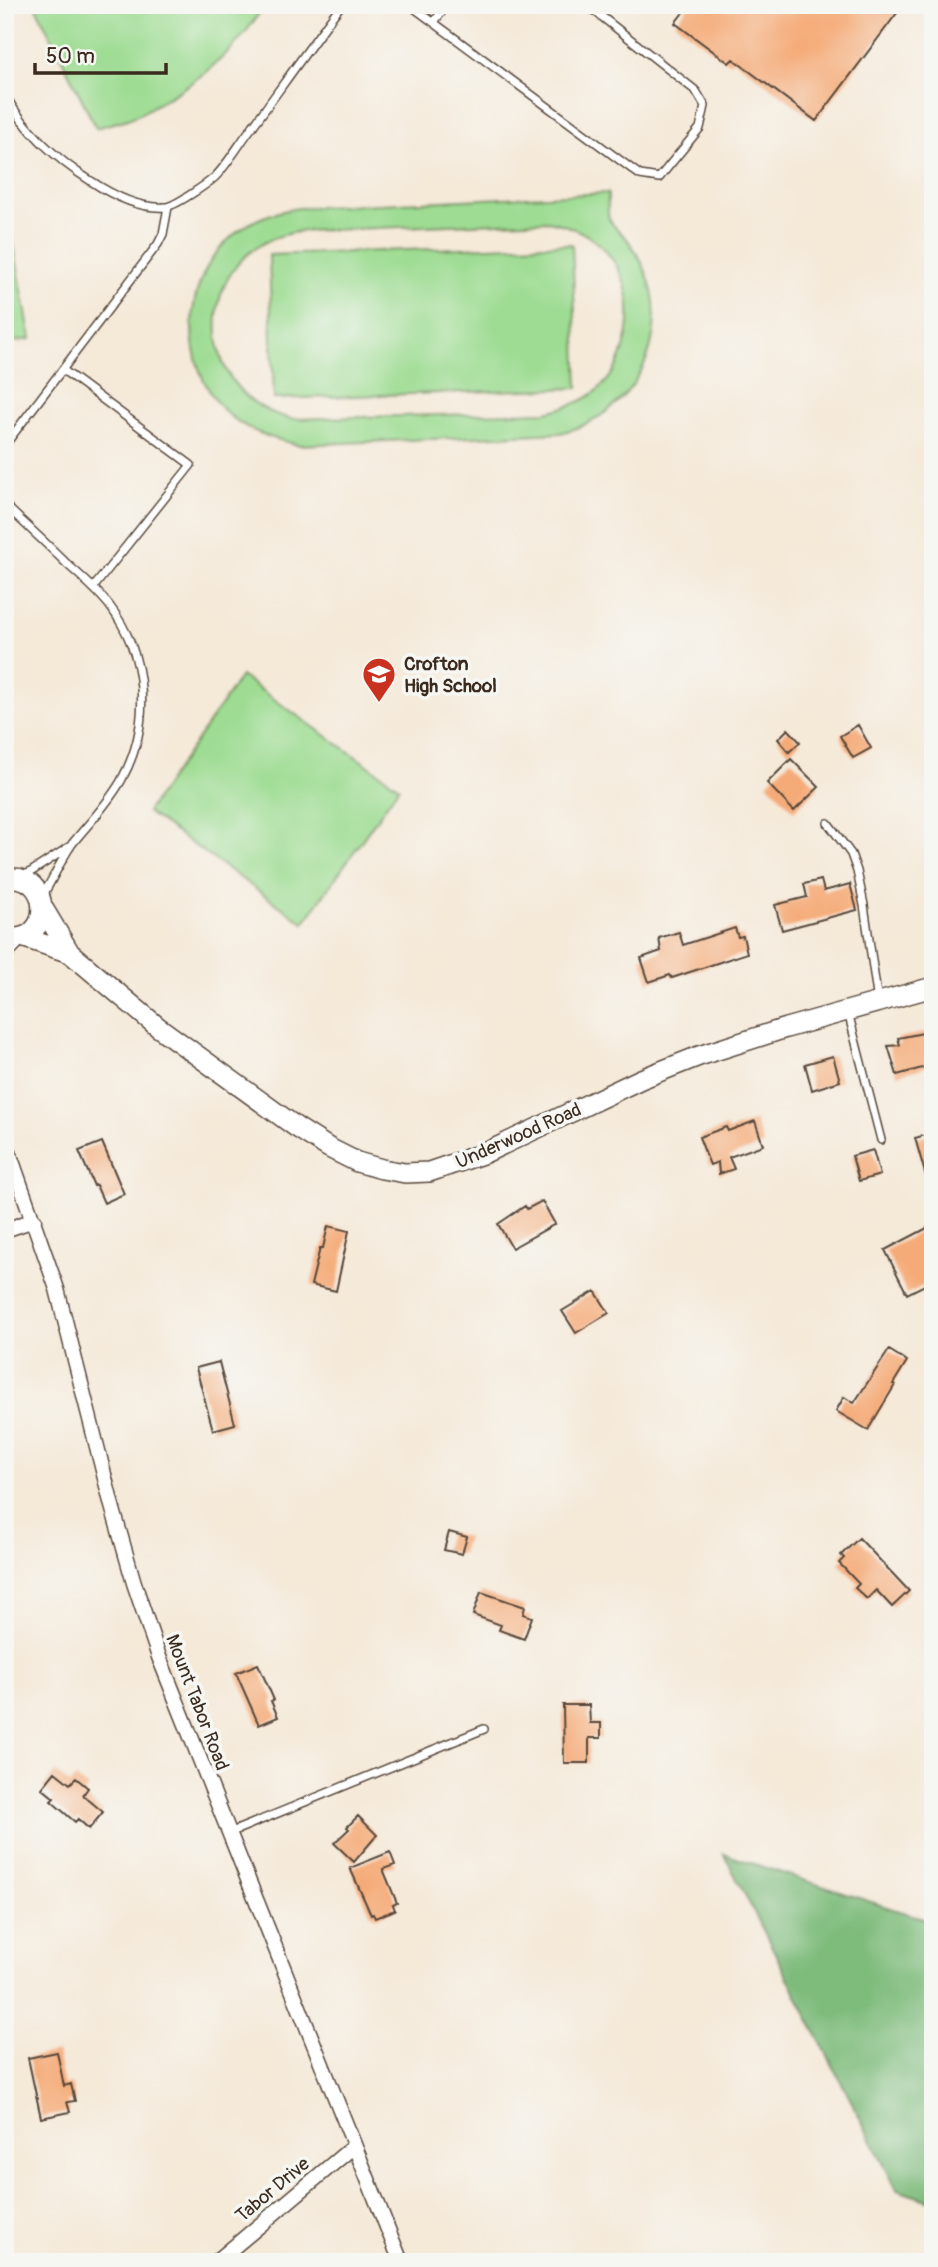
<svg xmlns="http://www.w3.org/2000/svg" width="938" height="2267" viewBox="0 0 938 2267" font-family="Pangolin,sans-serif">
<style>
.green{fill:#9ddc92;stroke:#6c8358;stroke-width:2;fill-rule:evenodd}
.forest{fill:#7ebc7c;stroke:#5c734d;stroke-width:2}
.building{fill:#f5ab78}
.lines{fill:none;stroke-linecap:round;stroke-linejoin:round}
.lane-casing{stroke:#57473a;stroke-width:10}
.street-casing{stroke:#57473a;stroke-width:17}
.secondary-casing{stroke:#57473a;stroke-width:22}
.lane{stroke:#fff;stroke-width:7}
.street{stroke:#fff;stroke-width:14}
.secondary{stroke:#fff;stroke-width:19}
.labels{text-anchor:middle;stroke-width:7;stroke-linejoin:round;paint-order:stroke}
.poi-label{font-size:19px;font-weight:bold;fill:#3b2a1e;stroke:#f6f6f2;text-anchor:start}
.street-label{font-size:19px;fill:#3b2a1e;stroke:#f6f6f2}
</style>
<rect width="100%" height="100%" fill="#f6f6f2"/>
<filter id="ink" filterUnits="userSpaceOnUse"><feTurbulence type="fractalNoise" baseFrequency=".0143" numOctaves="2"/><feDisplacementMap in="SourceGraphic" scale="14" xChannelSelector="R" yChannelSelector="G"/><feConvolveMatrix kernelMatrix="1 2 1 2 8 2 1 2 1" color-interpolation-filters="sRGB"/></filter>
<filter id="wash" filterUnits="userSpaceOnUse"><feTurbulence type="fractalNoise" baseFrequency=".00686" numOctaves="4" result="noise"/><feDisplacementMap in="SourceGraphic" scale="28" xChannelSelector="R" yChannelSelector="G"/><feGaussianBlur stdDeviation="1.57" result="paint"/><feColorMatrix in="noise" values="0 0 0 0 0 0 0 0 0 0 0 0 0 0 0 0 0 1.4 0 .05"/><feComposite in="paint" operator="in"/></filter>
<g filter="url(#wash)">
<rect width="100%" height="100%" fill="#f5e9d8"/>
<path class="green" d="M 35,5 L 264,5 C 239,49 201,80 157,104 C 149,109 141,114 133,117 C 121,122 108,124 96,128 Z
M 608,193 C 608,201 607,212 609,219 C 612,226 622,233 627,239 C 635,249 641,260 646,272 C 674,340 632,417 560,433 L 299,445 C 272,439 243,430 223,409 C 180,363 182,283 228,240 C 248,220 272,212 299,208 ZM 548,221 C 603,231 636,274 628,331 C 624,353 617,372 600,388 C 585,402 565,408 546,412 L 291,419 C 272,414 253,405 240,390 C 211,359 209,303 234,269 C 251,246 276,234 304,231 Z
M 5,198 L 31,339 L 5,343 Z
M 572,244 L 578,388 L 274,399 L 269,255 Z
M 241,676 L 399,787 L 304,923 L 147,812 Z"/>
<path class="forest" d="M 724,1854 L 933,1922 L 933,2202 L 897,2190 Z"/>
<g id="blocks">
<path class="building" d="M 689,5 L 903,5 L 816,121 L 733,59 L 729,63 L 675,23 Z
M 858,725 L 871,748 L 853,758 L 840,736 Z
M 788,729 L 800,742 L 789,752 L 778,739 Z
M 791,759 L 819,787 L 794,811 L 767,783 Z
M 821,880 L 824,891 L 850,884 L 857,910 L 782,930 L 775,905 L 807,897 L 804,884 Z
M 735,928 L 738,937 L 743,936 L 747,953 L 672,978 L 670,975 L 649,982 L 641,958 L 661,951 L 659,938 L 679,932 L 683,945 Z
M 933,1031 L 933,1065 L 897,1075 L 888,1046 L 900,1045 L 898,1038 Z
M 833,1056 L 840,1081 L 812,1090 L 805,1064 Z
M 755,1121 L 763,1145 L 729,1157 L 734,1169 L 719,1174 L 718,1162 L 710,1165 L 699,1137 L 726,1127 L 728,1131 Z
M 933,1133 L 933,1187 L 929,1187 L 915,1138 Z
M 102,1142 L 124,1194 L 104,1203 L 96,1185 L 94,1186 L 79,1151 Z
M 873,1150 L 880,1175 L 859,1181 L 852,1156 Z
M 542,1201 L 555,1224 L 512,1248 L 498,1224 L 525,1206 L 527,1209 Z
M 933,1225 L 933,1281 L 907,1294 L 885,1250 Z
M 328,1226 L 349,1231 L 336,1291 L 311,1285 L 320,1248 L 323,1248 Z
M 595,1291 L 609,1313 L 576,1333 L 562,1311 Z
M 889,1350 L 907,1361 L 893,1384 L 895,1385 L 868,1430 L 836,1411 L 844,1397 L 854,1403 Z
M 219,1362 L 235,1424 L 213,1430 L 196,1368 Z
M 449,1532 L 467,1537 L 462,1554 L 444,1550 Z
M 859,1538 L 909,1591 L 892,1607 L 876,1590 L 867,1599 L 855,1588 L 859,1584 L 839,1563 L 844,1558 L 841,1555 Z
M 481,1592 L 525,1607 L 523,1614 L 532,1617 L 524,1639 L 499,1630 L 501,1625 L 473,1615 Z
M 258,1664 L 274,1700 L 271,1701 L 278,1717 L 259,1725 L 236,1673 Z
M 563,1705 L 589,1705 L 590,1723 L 601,1723 L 601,1738 L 589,1738 L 589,1763 L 564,1763 Z
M 55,1772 L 70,1784 L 76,1778 L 88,1788 L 83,1795 L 103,1812 L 89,1829 L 78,1819 L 75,1822 L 51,1801 L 54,1798 L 42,1788 Z
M 358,1816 L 377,1835 L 354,1862 L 334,1843 L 349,1829 L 347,1827 Z
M 390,1852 L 395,1865 L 383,1869 L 397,1903 L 393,1905 L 395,1910 L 375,1918 L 373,1914 L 371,1915 L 350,1868 Z
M 57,2052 L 64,2086 L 71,2084 L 75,2101 L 67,2102 L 70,2112 L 41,2118 L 28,2058 Z"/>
</g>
</g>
<g filter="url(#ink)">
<use href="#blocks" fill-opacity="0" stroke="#57473a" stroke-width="2"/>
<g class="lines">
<defs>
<path id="lane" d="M 410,5 L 640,175 L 659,178 L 700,128 L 705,106 L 696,91 L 587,5
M 434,22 L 447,5
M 5,95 C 25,130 57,160 91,181 C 112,195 138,209 165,207 C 174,207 207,184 215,177 C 228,164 241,141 253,126 C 282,86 311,45 341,5
M 63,370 L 191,465 L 93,588
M 5,445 L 158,244 L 163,234 L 168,207
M 5,505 C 26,525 47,544 67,564 C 82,577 97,590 109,605 C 148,656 152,725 121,781 C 107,805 89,823 72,844 C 61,860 53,879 43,895
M 828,823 L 851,854 L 857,871 L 864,905 L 878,1002
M 23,877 L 69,847
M 848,1012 L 881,1140
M 229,1833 L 484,1729"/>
<path id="street" d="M 5,954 L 20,938
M 5,1141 L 57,1289 L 112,1506 L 134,1583 L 159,1657 L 401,2262
M 5,1230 L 34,1220
M 216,2262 L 354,2146"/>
<path id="secondary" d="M 5,879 C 54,869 54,948 5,937
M 43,908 L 70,953 L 158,1027 L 296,1127 L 329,1148 L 357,1162 L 382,1169 L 405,1173 L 429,1172 L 485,1153 L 641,1079 L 699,1056 L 786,1028 L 933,987
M 22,937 L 70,953"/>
</defs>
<use href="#lane" class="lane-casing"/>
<use href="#street" class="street-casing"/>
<use href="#secondary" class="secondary-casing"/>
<use href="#lane" class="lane"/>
<use href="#street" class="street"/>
<use href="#secondary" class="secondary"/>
</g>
</g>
<defs>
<symbol id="school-pin" viewBox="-11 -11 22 30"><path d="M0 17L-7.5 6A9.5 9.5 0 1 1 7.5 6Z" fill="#c8321e" stroke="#f6f6f2"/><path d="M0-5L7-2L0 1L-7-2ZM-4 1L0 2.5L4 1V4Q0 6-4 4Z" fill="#fff"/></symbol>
</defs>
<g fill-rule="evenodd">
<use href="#school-pin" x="360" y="655" width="38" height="52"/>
</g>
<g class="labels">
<g class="poi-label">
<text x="404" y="670">Crofton<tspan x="404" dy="22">High School</tspan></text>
</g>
<g class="street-label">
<text transform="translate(518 1135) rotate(-24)" y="7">Underwood Road</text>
<text transform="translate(198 1702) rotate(69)" y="7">Mount Tabor Road</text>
<text transform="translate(272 2189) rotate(-40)" y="7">Tabor Drive</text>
</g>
</g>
<rect width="938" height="2267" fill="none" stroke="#f6f6f2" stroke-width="28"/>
<path d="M35 63v10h131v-10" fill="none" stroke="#3b2a1e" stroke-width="3.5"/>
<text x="46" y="63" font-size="21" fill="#3b2a1e" stroke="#f6f6f2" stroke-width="5" paint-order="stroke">50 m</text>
</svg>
